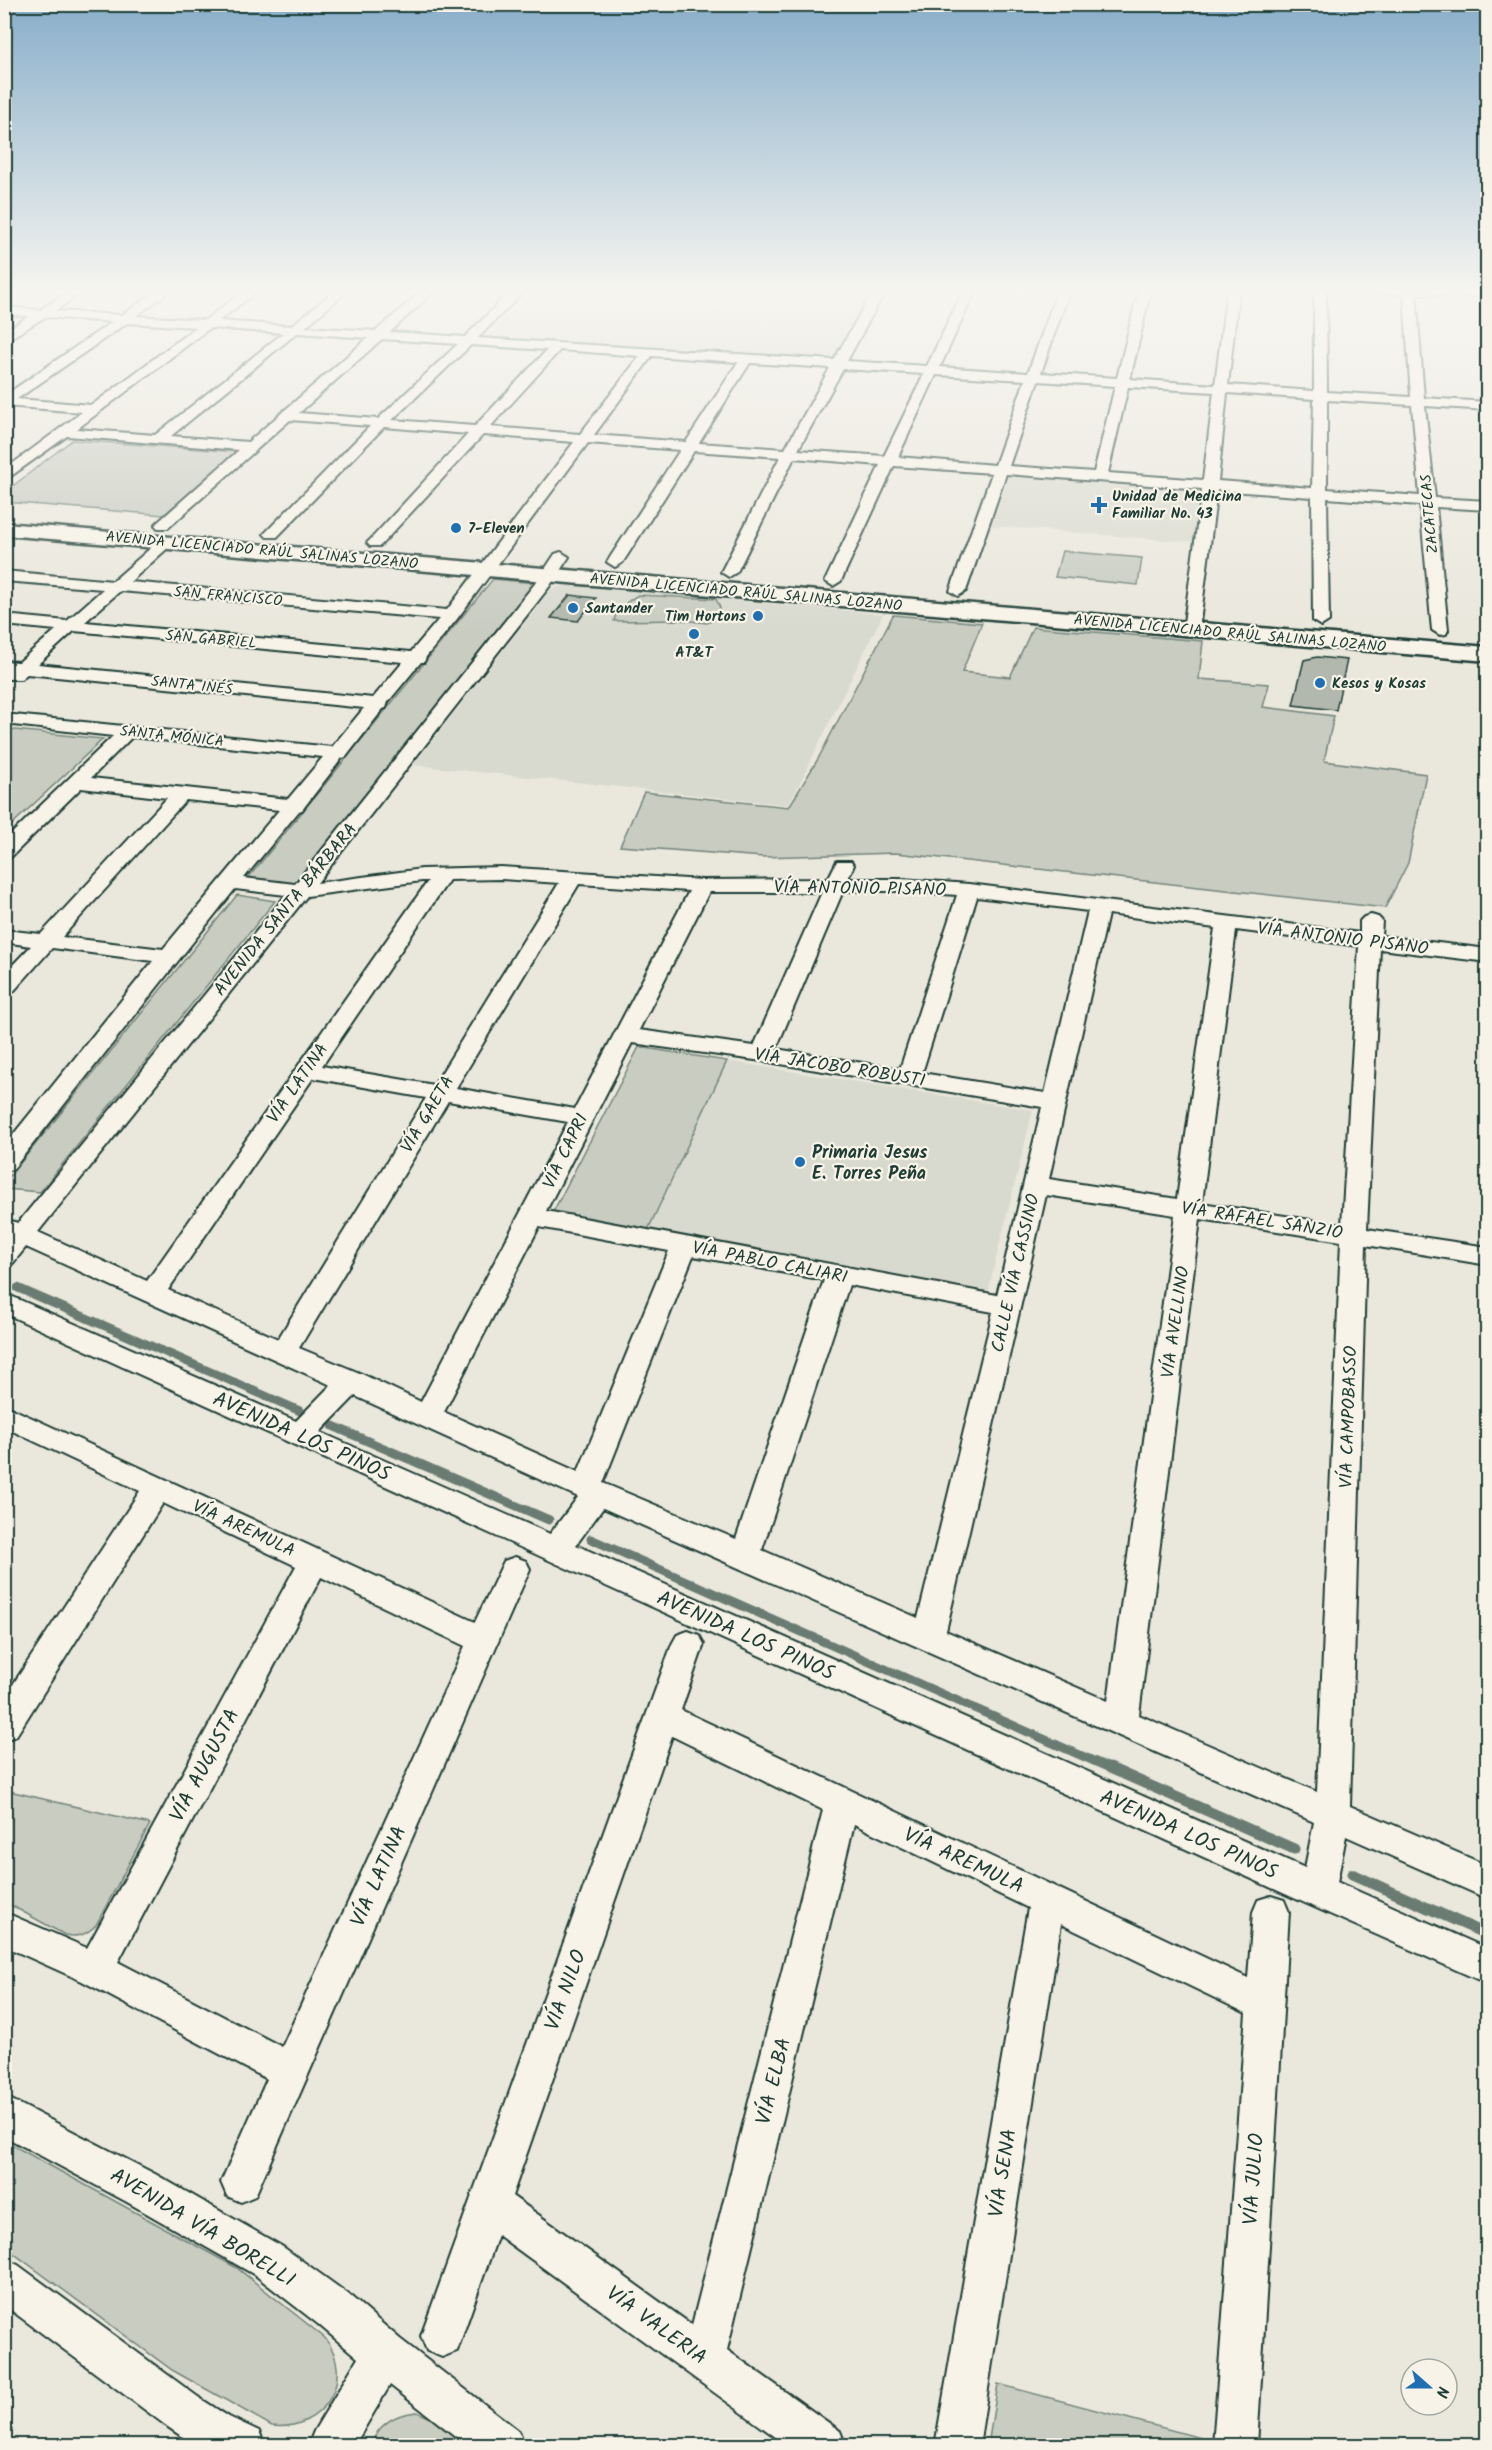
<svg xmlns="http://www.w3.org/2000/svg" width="1492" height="2450" viewBox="0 0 1492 2450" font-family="Kalam,sans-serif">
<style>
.built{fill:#d9dacf}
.green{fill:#c8ccc1;stroke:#74847a;stroke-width:1.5}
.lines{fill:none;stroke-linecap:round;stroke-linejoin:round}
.stream-far1{stroke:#6a7c72;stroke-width:9}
.stream{stroke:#6a7c72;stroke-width:11}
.building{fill:#b2b8ae;stroke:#1f3d34;stroke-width:1.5}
.minor-casing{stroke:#1f3d34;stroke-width:4}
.major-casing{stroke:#1f3d34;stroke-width:5}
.minor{fill:#f7f3e8;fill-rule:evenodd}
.major{fill:#f7f3e8;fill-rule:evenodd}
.poi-dot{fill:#1f6fb2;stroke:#f7f3e8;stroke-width:2}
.labels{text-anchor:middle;stroke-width:4.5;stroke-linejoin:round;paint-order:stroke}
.far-poi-label{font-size:15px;font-weight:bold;fill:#1f3d34;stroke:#f7f3e8;text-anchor:start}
.far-street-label{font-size:15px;fill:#1f3d34;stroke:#f7f3e8}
.street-label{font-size:18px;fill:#1f3d34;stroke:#f7f3e8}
.poi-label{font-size:18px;font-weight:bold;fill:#1f3d34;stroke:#f7f3e8;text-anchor:start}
.near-street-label{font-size:21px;fill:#1f3d34;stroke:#f7f3e8}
</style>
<rect width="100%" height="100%" fill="#eae8dd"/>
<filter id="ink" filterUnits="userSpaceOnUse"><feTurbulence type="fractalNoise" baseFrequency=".0167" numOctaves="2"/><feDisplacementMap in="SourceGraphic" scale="12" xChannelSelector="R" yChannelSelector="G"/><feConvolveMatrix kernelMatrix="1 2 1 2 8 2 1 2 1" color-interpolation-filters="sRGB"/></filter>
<g filter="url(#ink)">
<path class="built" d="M 534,289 L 647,289 L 629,311 L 673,313 L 683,301 L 714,307 L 749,292 L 771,298 L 792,289 L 872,289 L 833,359 L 485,337 Z
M 1009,475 L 1202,489 L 1194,542 L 991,526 Z
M 566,585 L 721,599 L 883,614 L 789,805 L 413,765 L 551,589 Z
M 639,1047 L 1033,1110 L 987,1296 L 552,1214 Z"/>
<path class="green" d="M 72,440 L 239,452 L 164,515 L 5,502 L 5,492 Z
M 1062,551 L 1142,558 L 1138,585 L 1055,577 Z
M 493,579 L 534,583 L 294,884 L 248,878 Z
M 638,595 L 716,599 L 720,608 L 714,620 L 707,623 L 682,620 L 614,621 C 615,610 629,600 638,595 Z
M 893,615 L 982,623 L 962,672 L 1010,677 L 1033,627 L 1203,641 L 1199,679 L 1269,684 L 1263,707 L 1334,716 L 1324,761 L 1426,774 L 1408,863 L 1385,908 L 896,853 L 763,857 L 620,846 L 644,792 L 789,807 L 818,759 Z
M 5,729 L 103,739 L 5,831 L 4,729 Z
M 237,895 L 275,901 L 40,1192 L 5,1189 L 5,1182 Z
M 639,1047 L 727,1061 L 647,1232 L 552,1214 Z
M 5,1790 L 150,1824 L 96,1925 C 87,1934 79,1938 65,1935 L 5,1902 Z
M 5,2141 L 237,2268 L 325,2338 C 357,2379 322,2432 272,2426 L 172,2370 L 5,2247 Z
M 998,2384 L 1209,2440 L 1209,2445 L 988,2445 Z
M 417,2412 L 429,2417 L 466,2445 L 371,2445 C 378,2424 395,2414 417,2412 Z"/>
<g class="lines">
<path class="stream-far1" d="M 18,1288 L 300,1411
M 333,1426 L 549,1520
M 591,1539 L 1114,1770"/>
<path class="stream" d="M 1110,1768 L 1294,1849
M 1352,1874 L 1488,1935"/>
</g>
<path class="building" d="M 570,595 L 596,598 L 578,621 L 551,618 Z
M 1317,657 L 1347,660 L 1336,710 L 1293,705 L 1304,660 Z"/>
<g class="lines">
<defs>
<path id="minor" d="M 72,289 L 86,289 L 55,311 L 122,315 L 159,289 L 173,289 L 136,316 L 205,320 L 246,289 L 260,289 L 219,321 L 291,326 L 337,289 L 350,289 L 305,327 L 376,331 L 424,289 L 437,289 L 390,332 L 465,337 L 513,289 L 526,289 L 478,338 L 834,360 L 874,289 L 886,289 L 847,361 L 927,366 L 964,289 L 976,289 L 940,367 L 1028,373 L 1058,289 L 1070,289 L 1041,373 L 1117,378 L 1139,289 L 1151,289 L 1130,379 L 1215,385 L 1227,289 L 1239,289 L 1228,385 L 1314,391 L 1314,289 L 1326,289 L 1327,392 L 1411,397 L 1404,294 L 1351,293 L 1345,289 L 1488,289 L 1488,297 L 1416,294 L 1424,398 L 1488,402 L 1488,410 L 1425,406 L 1435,498 L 1488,501 L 1488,510 L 1436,507 L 1448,630 L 1446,634 L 1440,635 L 1432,630 L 1420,505 L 1327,498 L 1329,621 L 1321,626 L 1313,621 L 1312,497 L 1217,490 L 1199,630 L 1191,635 L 1183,630 L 1202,489 L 1006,474 L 966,591 L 958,596 L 950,591 L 992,473 L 894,466 L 841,581 L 833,586 L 825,581 L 880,465 L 794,458 L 737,572 L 729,577 L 721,572 L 780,457 L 694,451 L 623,562 L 615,567 L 607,562 L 680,450 L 588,443 L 457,619 L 426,657 L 424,662 L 421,662 L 388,702 L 386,708 L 383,709 L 346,757 L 342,758 L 302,810 L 299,811 L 244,878 L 295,884 L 537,581 L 555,554 L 561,552 L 569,557 L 549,587 L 317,883 L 422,869 L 501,867 L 702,880 L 828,879 L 837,861 L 851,861 L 854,865 L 848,879 L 902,879 L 969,884 L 1360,933 L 1360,921 L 1364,917 L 1371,915 L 1378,917 L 1382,921 L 1381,936 L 1488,949 L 1488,962 L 1380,949 L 1367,1229 L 1488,1247 L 1488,1265 L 1366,1245 L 1350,1806 L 1488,1866 L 1488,1899 L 1346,1836 L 1337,1882 L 1488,1949 L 1488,1984 L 1305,1903 L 4,1313 L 4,1293 L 296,1421 L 331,1385 L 26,1247 L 13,1263 L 4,1266 L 4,1219 L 18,1223 L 286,895 L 235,889 L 13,1169 L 4,1171 L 4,1146 L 153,961 L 52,948 L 12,993 L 4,994 L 4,974 L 31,946 L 4,942 L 4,930 L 41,934 L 167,798 L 81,788 L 11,857 L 4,859 L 4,841 L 113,736 L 4,724 L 4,714 L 332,747 L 364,708 L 27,674 L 21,679 L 9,679 L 6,675 L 9,672 L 4,671 L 4,661 L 19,662 L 56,630 L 4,625 L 4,615 L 67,621 L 103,589 L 4,581 L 4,571 L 113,581 L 161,539 L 166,537 L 174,542 L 171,545 L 130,582 L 447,610 L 574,442 L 483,435 L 380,546 L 370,546 L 367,543 L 370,540 L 468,434 L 384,427 L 277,537 L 267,537 L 264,534 L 267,531 L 370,426 L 290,420 L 168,528 L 158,528 L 155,525 L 158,522 L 239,450 L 67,436 L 4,481 L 4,470 L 82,412 L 4,406 L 4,396 L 112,322 L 45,317 L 4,342 L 4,332 L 29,316 L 4,315 L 4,307 L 40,310 ZM 127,323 L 196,327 L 92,405 L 17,399 ZM 210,328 L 283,333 L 155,435 L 77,429 ZM 297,333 L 368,338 L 248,442 L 171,436 ZM 382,339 L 458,344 L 378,419 L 299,413 ZM 471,345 L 547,350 L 475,426 L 392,420 ZM 560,350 L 640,356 L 580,434 L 490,427 ZM 652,356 L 738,362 L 686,442 L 594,435 ZM 750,363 L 830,368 L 785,449 L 699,443 ZM 843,369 L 924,374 L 884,456 L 798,450 ZM 936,375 L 1025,380 L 995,465 L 898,457 ZM 1038,381 L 1115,386 L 1094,472 L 1009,466 ZM 1128,387 L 1214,392 L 1203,480 L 1108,473 ZM 1227,393 L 1314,399 L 1312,488 L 1218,481 ZM 1327,400 L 1412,405 L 1420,496 L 1327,489 ZM 120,591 L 439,619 L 411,652 L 85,622 ZM 74,631 L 403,662 L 373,698 L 38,664 ZM 132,737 L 323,757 L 288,799 L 91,778 ZM 186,800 L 279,810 L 163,949 L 62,937 ZM 501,879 L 559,883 L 434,1085 L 322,1066 L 449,880 ZM 422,881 L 428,881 L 147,1281 L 38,1232 L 307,896 ZM 579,884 L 689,891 L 575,1109 L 456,1088 ZM 843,891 L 902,891 L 957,895 L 900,1069 L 776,1049 ZM 709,892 L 822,892 L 754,1046 L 639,1030 ZM 977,897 L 1088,911 L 1045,1093 L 922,1073 ZM 1108,914 L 1215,928 L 1177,1199 L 1049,1179 ZM 1236,930 L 1359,946 L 1342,1225 L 1202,1203 ZM 632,1043 L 762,1061 L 1042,1107 L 997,1295 L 546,1211 ZM 313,1078 L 426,1098 L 278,1339 L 168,1290 ZM 448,1101 L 568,1122 L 421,1402 L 362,1374 L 299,1348 ZM 1046,1195 L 1175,1215 L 1108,1701 L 946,1631 ZM 1200,1219 L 1341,1241 L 1317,1792 L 1139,1715 ZM 539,1227 L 669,1251 L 578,1472 L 444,1412 ZM 693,1256 L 824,1280 L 736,1539 L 603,1483 ZM 849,1285 L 993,1312 L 918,1618 L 762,1550 ZM 355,1396 L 576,1496 L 578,1497 L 550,1534 L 320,1432 ZM 603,1508 L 1314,1822 L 1305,1868 L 576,1545 Z
M 4,1405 L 475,1622 L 504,1561 L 515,1557 L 526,1561 L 530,1569 L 255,2196 L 241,2202 L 227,2196 L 221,2182 L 267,2079 L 82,1981 L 4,1946 L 4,1912 L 87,1948 L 296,1566 L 163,1503 L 16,1736 L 4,1740 L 4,1698 L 140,1491 L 4,1427 ZM 321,1577 L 465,1646 L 282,2047 L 118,1962 Z
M 688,1631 L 699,1635 L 704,1644 L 681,1710 L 1248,1978 L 1253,1912 L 1258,1900 L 1271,1896 L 1284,1900 L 1289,1912 L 1257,2446 L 1213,2446 L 1246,2013 L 1061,1924 L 979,2446 L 935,2446 L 1028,1908 L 854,1824 L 727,2350 L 840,2431 L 846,2446 L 788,2446 L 498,2235 L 457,2351 L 442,2357 L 427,2351 L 421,2336 L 672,1644 L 677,1635 ZM 672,1736 L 823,1810 L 692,2325 L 512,2196 Z
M 4,2096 L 155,2174 L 283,2247 L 348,2294 L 400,2339 L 519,2431 L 525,2446 L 468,2446 L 390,2385 L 354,2446 L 308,2446 L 314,2431 L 358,2358 L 318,2324 L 255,2275 L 127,2202 L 4,2136 Z
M 4,2259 L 18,2265 L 198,2397 L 229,2417 L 259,2431 L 265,2446 L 196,2446 L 168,2427 L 4,2305 Z"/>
<path id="major" d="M 4,523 L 1488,647 L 1488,661 L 4,535 Z"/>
</defs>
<use href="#minor" class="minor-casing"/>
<use href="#major" class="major-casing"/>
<use href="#minor" class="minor"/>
<use href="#major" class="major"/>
</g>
</g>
<linearGradient id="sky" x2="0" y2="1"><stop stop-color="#89aeca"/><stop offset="0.46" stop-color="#f6f5f0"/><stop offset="1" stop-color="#f6f5f0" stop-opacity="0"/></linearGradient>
<rect width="1492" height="632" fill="url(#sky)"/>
<g class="poi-dot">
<path d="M1096 496h6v6h6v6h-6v6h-6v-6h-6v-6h6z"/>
<circle cx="456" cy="528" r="6"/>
<circle cx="573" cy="608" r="6"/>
<circle cx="758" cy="616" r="6"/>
<circle cx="694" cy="634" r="6"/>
<circle cx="1320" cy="683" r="6"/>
<circle cx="800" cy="1162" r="6"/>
</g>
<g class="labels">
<g class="far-poi-label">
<text x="1112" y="501">Unidad de Medicina<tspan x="1112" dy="17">Familiar No. 43</tspan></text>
<text x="468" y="533">7-Eleven</text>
<text x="585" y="613">Santander</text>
<text x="746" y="621" text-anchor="end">Tim Hortons</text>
<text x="694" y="657" text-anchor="middle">AT&amp;T</text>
<text x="1332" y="688">Kesos y Kosas</text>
</g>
<g class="far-street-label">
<text transform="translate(1429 514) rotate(-95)" y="5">ZACATECAS</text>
<text transform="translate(262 550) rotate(5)" y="5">AVENIDA LICENCIADO RAÚL SALINAS LOZANO</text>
<text transform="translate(746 592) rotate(5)" y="5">AVENIDA LICENCIADO RAÚL SALINAS LOZANO</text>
<text transform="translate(228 596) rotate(5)" y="5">SAN FRANCISCO</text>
<text transform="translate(1230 633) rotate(5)" y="5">AVENIDA LICENCIADO RAÚL SALINAS LOZANO</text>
<text transform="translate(211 639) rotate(5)" y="5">SAN GABRIEL</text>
<text transform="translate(192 685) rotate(6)" y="5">SANTA INÉS</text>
<text transform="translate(172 736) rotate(6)" y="5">SANTA MÓNICA</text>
</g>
<g class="street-label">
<text transform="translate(860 888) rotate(1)" y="6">VÍA ANTONIO PISANO</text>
<text transform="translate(285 909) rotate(-51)" y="6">AVENIDA SANTA BÁRBARA</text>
<text transform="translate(1343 938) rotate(7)" y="6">VÍA ANTONIO PISANO</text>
<text transform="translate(840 1067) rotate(9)" y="6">VÍA JACOBO ROBUSTI</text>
<text transform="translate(297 1083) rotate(-55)" y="6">VÍA LATINA</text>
<text transform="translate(427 1114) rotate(-59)" y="6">VÍA GAETA</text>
<text transform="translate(565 1151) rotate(-64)" y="6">VÍA CAPRI</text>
<text transform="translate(1262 1220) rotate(9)" y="6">VÍA RAFAEL SANZIO</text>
<text transform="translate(770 1262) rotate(11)" y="6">VÍA PABLO CALIARI</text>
<text transform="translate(1015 1273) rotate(-77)" y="6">CALLE VÍA CASSINO</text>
<text transform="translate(1175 1322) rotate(-82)" y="6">VÍA AVELLINO</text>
<text transform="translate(1348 1417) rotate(-88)" y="6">VÍA CAMPOBASSO</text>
<text transform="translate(244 1528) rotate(25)" y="6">VÍA AREMULA</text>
</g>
<g class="poi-label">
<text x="812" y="1158">Primaria Jesus<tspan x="812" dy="21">E. Torres Peña</tspan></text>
</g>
<g class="near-street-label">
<text transform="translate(302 1436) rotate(24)" y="7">AVENIDA LOS PINOS</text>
<text transform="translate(746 1635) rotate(24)" y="7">AVENIDA LOS PINOS</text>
<text transform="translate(204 1765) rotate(-62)" y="7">VÍA AUGUSTA</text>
<text transform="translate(1189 1834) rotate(24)" y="7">AVENIDA LOS PINOS</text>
<text transform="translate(964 1860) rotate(25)" y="7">VÍA AREMULA</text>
<text transform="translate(378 1876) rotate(-66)" y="7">VÍA LATINA</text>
<text transform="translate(565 1990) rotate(-70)" y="7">VÍA NILO</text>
<text transform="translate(773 2081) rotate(-76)" y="7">VÍA ELBA</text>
<text transform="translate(1002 2173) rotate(-81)" y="7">VÍA SENA</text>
<text transform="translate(1253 2179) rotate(-86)" y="7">VÍA JULIO</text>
<text transform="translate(203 2227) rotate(31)" y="7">AVENIDA VÍA BORELLI</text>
<text transform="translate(657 2325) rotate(36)" y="7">VÍA VALERIA</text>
</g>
</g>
<rect width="1492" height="2450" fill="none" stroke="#f7f3e8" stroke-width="24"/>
<rect x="12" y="12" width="1468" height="2426" fill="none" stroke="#1f3d34" stroke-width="2" filter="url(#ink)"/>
<g transform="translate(1429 2387) rotate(111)"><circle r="28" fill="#f7f3e8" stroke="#a1aaa0" stroke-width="1.5"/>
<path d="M0-4.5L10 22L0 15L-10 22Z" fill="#1f6fb2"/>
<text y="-9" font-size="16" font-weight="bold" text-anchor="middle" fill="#1f3d34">N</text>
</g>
</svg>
